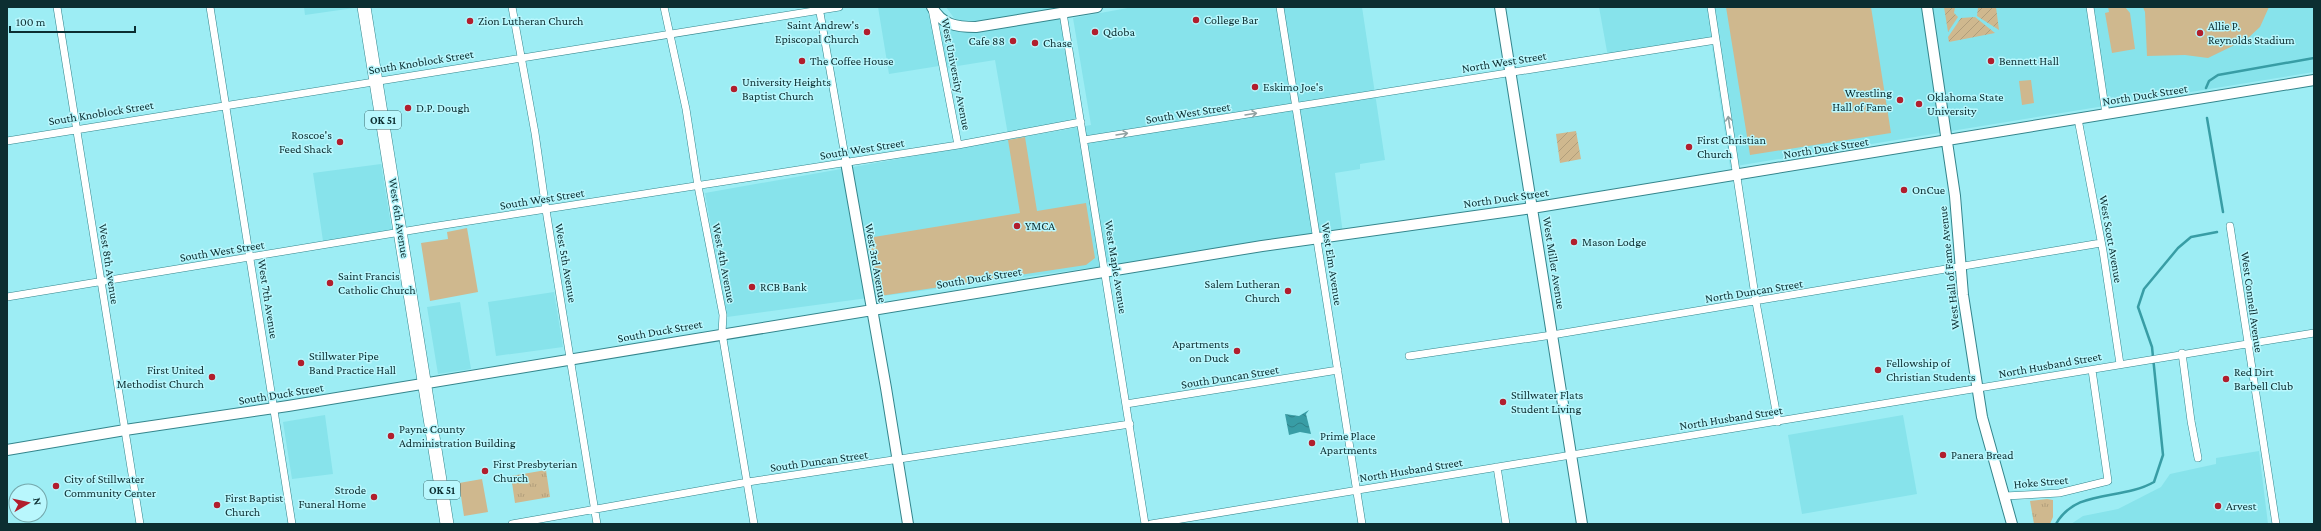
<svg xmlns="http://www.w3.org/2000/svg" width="2321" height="531" viewBox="0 0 2321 531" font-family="'Crimson Pro',serif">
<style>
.built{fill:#87e3eb}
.grass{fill:#cfb88e}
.park{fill:url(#park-tufts)}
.garden{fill:url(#garden-furrows)}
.water{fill:url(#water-waves)}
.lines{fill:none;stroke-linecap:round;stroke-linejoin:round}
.stream{stroke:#389da5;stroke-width:2.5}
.street-casing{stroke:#34858c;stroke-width:8}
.secondary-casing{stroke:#34858c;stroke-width:12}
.highway-casing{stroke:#34858c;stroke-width:14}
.street{stroke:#fff;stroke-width:7}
.secondary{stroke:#fff;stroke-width:10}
.highway{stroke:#fff;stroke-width:13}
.oneway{stroke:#92a1a2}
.poi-dot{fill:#b11e2d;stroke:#b9f7fd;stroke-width:1.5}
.labels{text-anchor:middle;stroke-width:3;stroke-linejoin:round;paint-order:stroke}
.shield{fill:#b9f7fd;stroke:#406a6e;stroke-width:1}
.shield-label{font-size:11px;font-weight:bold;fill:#0c2e31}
.poi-label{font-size:12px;fill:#0c2e31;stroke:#b9f7fd;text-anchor:start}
.street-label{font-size:12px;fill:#0c2e31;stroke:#b9f7fd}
</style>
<defs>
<pattern id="park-tufts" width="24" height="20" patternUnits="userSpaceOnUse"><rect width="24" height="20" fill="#cfb88e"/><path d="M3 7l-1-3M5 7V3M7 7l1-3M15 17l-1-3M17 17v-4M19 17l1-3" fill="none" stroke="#b19e7b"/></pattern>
<pattern id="garden-furrows" width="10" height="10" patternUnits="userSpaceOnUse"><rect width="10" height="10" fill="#cfb88e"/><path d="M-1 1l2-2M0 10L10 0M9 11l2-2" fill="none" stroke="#b19e7b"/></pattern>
<pattern id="water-waves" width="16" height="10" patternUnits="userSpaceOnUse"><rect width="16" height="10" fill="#389da5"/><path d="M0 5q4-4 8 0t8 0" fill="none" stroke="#2e8087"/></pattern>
</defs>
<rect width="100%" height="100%" fill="#9dedf4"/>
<path class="built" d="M 304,7 L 354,7 L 354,8 L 305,15 Z
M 878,7 L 928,7 L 939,66 L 889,74 Z
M 946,7 L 1072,7 L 965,23 L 954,18 Z
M 1133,7 L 1362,7 L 1385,160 L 1360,164 L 1360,169 L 1335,173 L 1343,234 L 727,317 L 705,193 L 1091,125 L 1073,18 Z
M 1599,7 L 2314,7 L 2314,72 L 1730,167 L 1711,40 L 1608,57 Z
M 1063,13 L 1081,122 L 1008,135 L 995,60 L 945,68 L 940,32 Z
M 381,164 L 392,231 L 323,241 L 313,173 Z
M 554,292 L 563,347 L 496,356 L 488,302 Z
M 460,302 L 471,369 L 438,374 L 427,307 Z
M 325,415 L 333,474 L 292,479 L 283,422 Z
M 1903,415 L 1917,494 L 1802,514 L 1788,435 Z
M 2259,451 L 2268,524 L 2071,524 L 2083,516 L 2118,509 L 2161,487 L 2170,474 L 2216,464 L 2216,458 Z"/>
<path class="grass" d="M 1726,7 L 1871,7 L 1891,133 L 1750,155 Z
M 2108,7 L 2125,7 L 2130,13 L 2135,49 L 2112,53 L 2105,13 L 2109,12 Z
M 2143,7 L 2269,7 L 2260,27 L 2247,39 L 2208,58 L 2185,55 L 2147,56 L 2145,12 Z
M 2031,80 L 2034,103 L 2022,105 L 2019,81 Z
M 1025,137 L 1037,211 L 1086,203 L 1095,258 L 1086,265 L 880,296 L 876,293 L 867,240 L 868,238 L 1020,213 L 1008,140 Z
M 467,228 L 478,292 L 430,301 L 421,243 L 448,239 L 447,232 Z
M 482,479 L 488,512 L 464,516 L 459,483 Z"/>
<path class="park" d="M 546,470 L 550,497 L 515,503 L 511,476 Z
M 2047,499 L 2053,500 L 2053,517 L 2050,524 L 2034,524 L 2030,501 Z"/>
<path class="garden" d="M 1944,7 L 1955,7 L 1954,13 L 1958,17 L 1948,32 Z
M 1978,7 L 1996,7 L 1999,30 L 1977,16 Z
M 1975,17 L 1995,33 L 1949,42 L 1948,37 L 1961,18 Z
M 1576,131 L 1581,159 L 1560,163 L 1556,134 Z"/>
<path class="water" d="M 1309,410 L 1306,414 L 1311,434 L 1300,432 L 1289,435 L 1285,414 L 1299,416 Z"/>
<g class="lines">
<path class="stream" d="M 2206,88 L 2209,81 L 2218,75 L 2314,58
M 2207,118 L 2223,212
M 2056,524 C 2076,488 2121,501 2154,482 L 2163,455 L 2152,347 L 2138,307 L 2144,289 L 2178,248 L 2191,237 L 2217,232"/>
<defs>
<path id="street" d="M 57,7 L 140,524
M 210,7 L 292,524
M 512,7 L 535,133 L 546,210 L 597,524
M 664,7 L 686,109 L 698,186 L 723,315 L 722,333 L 754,524
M 819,7 L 846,162
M 1280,7 L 1362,524
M 1711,7 L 1756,302 L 1778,422
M 2090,7 L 2106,114
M 932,9 L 958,145
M 1063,13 L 1145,524
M 2078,119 L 2103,251 L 2120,364
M 1084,140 L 1716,40
M 7,141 L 839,7
M 2230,226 L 2276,524
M 7,297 L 431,227 L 958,145 L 1081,122
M 2182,353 L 2191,421 L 2198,458
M 1409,356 L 1552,335 L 2101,243
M 1126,404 L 1338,370
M 1497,467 L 1506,524
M 2005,496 L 2059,493 L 2108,481 L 2092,370
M 512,524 L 748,482 L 1130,424
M 1151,524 L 2314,333"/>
<path id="secondary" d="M 932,7 C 942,25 956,27 976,27 L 1097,7
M 1500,7 L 1582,524
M 1927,7 L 1955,196 L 1963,295 L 1982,417 L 2012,524
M 846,162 L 886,388 L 908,524
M 7,450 L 125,430 L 288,406 L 1262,246 L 1532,208 L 2314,80"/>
<path id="highway" d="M 364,7 L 447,524"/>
</defs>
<use href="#street" class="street-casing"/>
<use href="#secondary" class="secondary-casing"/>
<use href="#highway" class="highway-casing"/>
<use href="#street" class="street"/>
<use href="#secondary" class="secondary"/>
<use href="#highway" class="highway"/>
</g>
<defs><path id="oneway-shaft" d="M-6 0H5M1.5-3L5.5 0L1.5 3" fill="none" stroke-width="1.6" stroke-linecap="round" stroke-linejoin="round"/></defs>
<g class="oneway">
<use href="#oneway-shaft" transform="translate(1251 114) rotate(-9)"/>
<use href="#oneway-shaft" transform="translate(1729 122) rotate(-99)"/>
<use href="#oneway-shaft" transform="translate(1122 134) rotate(-9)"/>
</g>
<g class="poi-dot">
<circle cx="1196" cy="20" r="4"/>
<circle cx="470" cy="21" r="4"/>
<circle cx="867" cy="32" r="4"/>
<circle cx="1095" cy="32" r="4"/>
<circle cx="2200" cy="33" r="4"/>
<circle cx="1013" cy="41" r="4"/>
<circle cx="1035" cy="43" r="4"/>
<circle cx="802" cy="61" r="4"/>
<circle cx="1991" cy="61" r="4"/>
<circle cx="1255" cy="87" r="4"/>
<circle cx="734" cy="89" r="4"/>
<circle cx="1900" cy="100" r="4"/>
<circle cx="1919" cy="104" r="4"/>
<circle cx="408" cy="108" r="4"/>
<circle cx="340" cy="142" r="4"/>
<circle cx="1689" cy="147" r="4"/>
<circle cx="1904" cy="190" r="4"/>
<circle cx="1017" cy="226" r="4"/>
<circle cx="1574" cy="242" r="4"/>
<circle cx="330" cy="283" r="4"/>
<circle cx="752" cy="287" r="4"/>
<circle cx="1288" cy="291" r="4"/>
<circle cx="1237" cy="351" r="4"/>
<circle cx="301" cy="363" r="4"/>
<circle cx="1878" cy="370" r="4"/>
<circle cx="212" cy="377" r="4"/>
<circle cx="2226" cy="379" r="4"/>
<circle cx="1503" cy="402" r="4"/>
<circle cx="391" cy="436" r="4"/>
<circle cx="1312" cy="443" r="4"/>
<circle cx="1943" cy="455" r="4"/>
<circle cx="485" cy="471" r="4"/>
<circle cx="56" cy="486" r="4"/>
<circle cx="374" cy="497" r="4"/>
<circle cx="217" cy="505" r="4"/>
<circle cx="2218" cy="506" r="4"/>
</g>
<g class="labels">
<g class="shield">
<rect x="365" y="111" width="36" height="18" rx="3"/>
<rect x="424" y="481" width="36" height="18" rx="3"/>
</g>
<g class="shield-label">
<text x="383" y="124">OK 51</text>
<text x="442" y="494">OK 51</text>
</g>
<g class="poi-label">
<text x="1204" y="24">College Bar</text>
<text x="478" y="25">Zion Lutheran Church</text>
<text x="859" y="29" text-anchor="end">Saint Andrew's<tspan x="859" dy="14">Episcopal Church</tspan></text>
<text x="2208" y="30">Allie P.<tspan x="2208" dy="14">Reynolds Stadium</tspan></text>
<text x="1103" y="36">Qdoba</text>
<text x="1005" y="45" text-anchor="end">Cafe 88</text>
<text x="1043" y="47">Chase</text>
<text x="810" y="65">The Coffee House</text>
<text x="1999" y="65">Bennett Hall</text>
<text x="742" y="86">University Heights<tspan x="742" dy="14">Baptist Church</tspan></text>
<text x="1263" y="91">Eskimo Joe's</text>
<text x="1892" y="97" text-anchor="end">Wrestling<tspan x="1892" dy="14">Hall of Fame</tspan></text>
<text x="1927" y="101">Oklahoma State<tspan x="1927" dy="14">University</tspan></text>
<text x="416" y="112">D.P. Dough</text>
<text x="332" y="139" text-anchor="end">Roscoe's<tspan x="332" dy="14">Feed Shack</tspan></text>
<text x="1697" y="144">First Christian<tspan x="1697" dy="14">Church</tspan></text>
<text x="1912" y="194">OnCue</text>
<text x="1025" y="230">YMCA</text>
<text x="1582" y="246">Mason Lodge</text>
<text x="338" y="280">Saint Francis<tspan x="338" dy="14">Catholic Church</tspan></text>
<text x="1280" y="288" text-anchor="end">Salem Lutheran<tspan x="1280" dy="14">Church</tspan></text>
<text x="760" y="291">RCB Bank</text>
<text x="1229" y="348" text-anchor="end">Apartments<tspan x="1229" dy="14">on Duck</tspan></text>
<text x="309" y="360">Stillwater Pipe<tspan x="309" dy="14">Band Practice Hall</tspan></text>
<text x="1886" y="367">Fellowship of<tspan x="1886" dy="14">Christian Students</tspan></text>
<text x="204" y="374" text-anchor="end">First United<tspan x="204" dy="14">Methodist Church</tspan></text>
<text x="2234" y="376">Red Dirt<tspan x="2234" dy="14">Barbell Club</tspan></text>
<text x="1511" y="399">Stillwater Flats<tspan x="1511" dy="14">Student Living</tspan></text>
<text x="399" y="433">Payne County<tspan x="399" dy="14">Administration Building</tspan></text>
<text x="1320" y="440">Prime Place<tspan x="1320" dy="14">Apartments</tspan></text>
<text x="1951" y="459">Panera Bread</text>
<text x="493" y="468">First Presbyterian<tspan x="493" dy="14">Church</tspan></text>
<text x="64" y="483">City of Stillwater<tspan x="64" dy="14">Community Center</tspan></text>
<text x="366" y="494" text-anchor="end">Strode<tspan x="366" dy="14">Funeral Home</tspan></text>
<text x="225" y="502">First Baptist<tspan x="225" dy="14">Church</tspan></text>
<text x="2226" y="510">Arvest</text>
</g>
<g class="street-label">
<text transform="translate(421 62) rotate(-9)" y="4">South Knoblock Street</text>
<text transform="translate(1504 62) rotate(-9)" y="4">North West Street</text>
<text transform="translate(956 74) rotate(79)" y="4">West University Avenue</text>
<text transform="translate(2145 95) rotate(-9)" y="4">North Duck Street</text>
<text transform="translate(101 113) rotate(-9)" y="4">South Knoblock Street</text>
<text transform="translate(1188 113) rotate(-9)" y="4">South West Street</text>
<text transform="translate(1826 148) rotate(-9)" y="4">North Duck Street</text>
<text transform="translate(862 149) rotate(-9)" y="4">South West Street</text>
<text transform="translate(1506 198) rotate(-8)" y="4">North Duck Street</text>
<text transform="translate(542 199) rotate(-9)" y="4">South West Street</text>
<text transform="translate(399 218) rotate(81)" y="4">West 6th Avenue</text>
<text transform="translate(2111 239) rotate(80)" y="4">West Scott Avenue</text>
<text transform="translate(222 251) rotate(-9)" y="4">South West Street</text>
<text transform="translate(566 263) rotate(80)" y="4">West 5th Avenue</text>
<text transform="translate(724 263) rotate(79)" y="4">West 4th Avenue</text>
<text transform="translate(876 263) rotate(80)" y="4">West 3rd Avenue</text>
<text transform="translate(1554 263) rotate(81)" y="4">West Miller Avenue</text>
<text transform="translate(109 264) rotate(81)" y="4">West 8th Avenue</text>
<text transform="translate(1332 264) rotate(81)" y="4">West Elm Avenue</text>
<text transform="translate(1116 267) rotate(81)" y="4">West Maple Avenue</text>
<text transform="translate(1949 268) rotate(-96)" y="4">West Hall of Fame Avenue</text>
<text transform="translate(979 278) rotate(-9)" y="4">South Duck Street</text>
<text transform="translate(1754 291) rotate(-9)" y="4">North Duncan Street</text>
<text transform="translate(268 299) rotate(81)" y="4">West 7th Avenue</text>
<text transform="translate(2252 302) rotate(82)" y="4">West Connell Avenue</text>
<text transform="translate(660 331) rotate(-10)" y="4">South Duck Street</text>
<text transform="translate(2050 365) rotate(-10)" y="4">North Husband Street</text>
<text transform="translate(1230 377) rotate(-9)" y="4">South Duncan Street</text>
<text transform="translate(281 394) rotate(-9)" y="4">South Duck Street</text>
<text transform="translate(1731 418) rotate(-9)" y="4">North Husband Street</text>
<text transform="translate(819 461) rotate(-8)" y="4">South Duncan Street</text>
<text transform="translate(1411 470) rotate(-9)" y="4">North Husband Street</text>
<text transform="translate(2041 482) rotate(-5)" y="4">Hoke Street</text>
</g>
</g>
<rect width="2321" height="531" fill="none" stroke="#0c2e31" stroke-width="16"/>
<g transform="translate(28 503) rotate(81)"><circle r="19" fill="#b9f7fd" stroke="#74a7ab"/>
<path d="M0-3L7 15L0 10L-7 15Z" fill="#b11e2d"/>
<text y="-6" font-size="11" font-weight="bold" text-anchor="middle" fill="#0c2e31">N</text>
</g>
<path d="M10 26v6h125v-6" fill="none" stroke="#0c2e31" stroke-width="2"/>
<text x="16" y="26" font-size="12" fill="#0c2e31" stroke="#b9f7fd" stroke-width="3" paint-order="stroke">100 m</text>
</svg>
